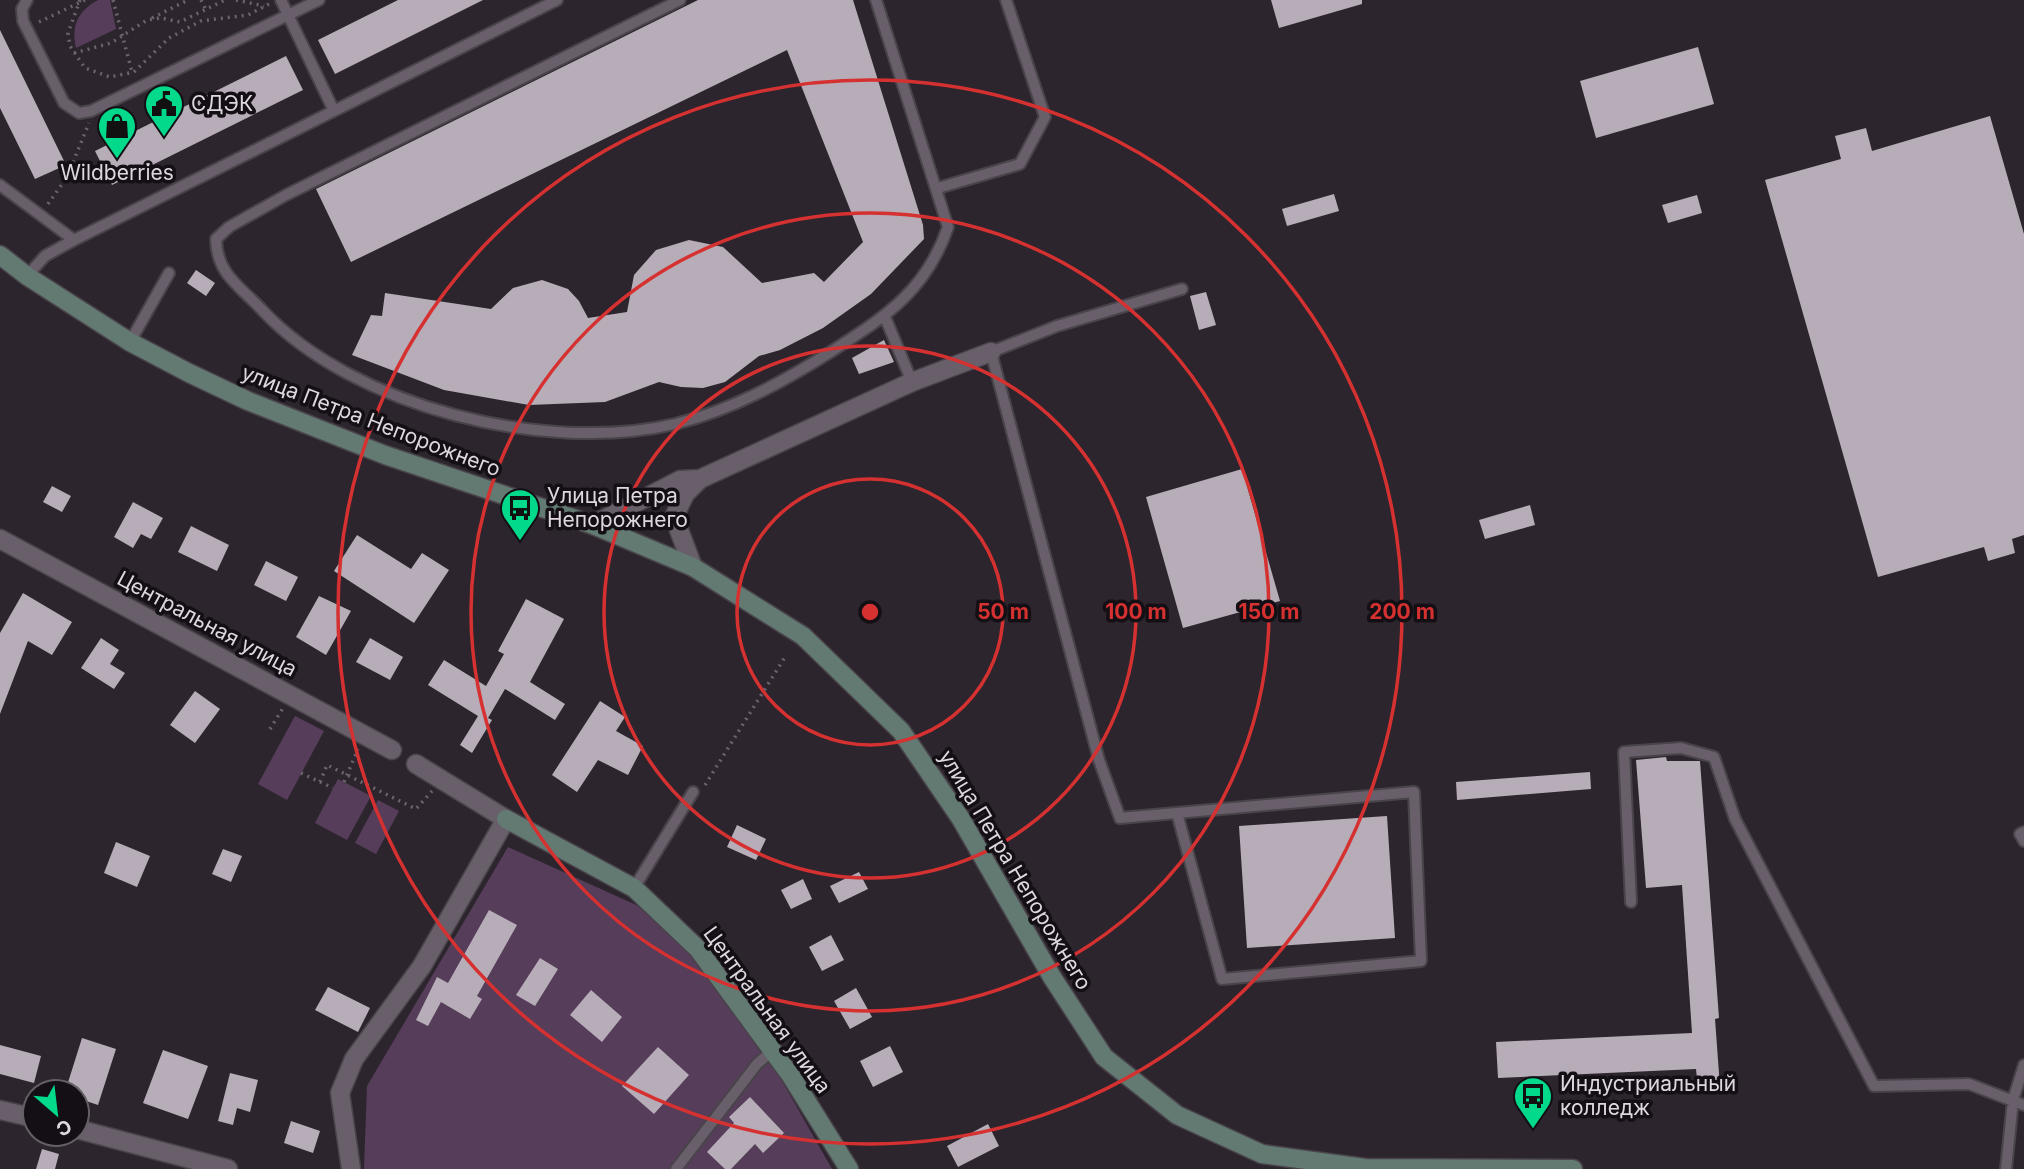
<svg xmlns="http://www.w3.org/2000/svg" width="2024" height="1169" viewBox="0 0 2024 1169" font-family="Inter,sans-serif">
<style>
.green{fill:#563d5a}
.building{fill:#b7adb8}
.lines{fill:none;stroke-linecap:round;stroke-linejoin:round}
.lane-casing{stroke:#49434a;stroke-width:14}
.street-casing{stroke:#49434a;stroke-width:21}
.secondary-casing{stroke:#49434a;stroke-width:21}
.path{stroke:#6c646c;stroke-width:3.5;stroke-dasharray:2 5;stroke-linecap:butt}
.lane{stroke:#685f6a;stroke-width:10}
.street{stroke:#685f6a;stroke-width:18}
.secondary{stroke:#627a72;stroke-width:18}
.ring{fill:none;stroke:#d63131;stroke-width:3.5}
.labels{text-anchor:middle;stroke-width:7;stroke-linejoin:round;paint-order:stroke}
.poi-label{font-size:21px;fill:#ded8de;stroke:#130f14;text-anchor:start}
.street-label{font-size:21px;fill:#ded8de;stroke:#130f14}
.centre{fill:#d63131;stroke:#130f14;stroke-width:3.5}
.ring-label{font-size:21px;text-anchor:middle;font-weight:bold;fill:#d63131;stroke:#130f14;stroke-width:7;stroke-linejoin:round;paint-order:stroke}
</style>
<rect width="100%" height="100%" fill="#2d252e"/>
<path class="green" d="M 98,0 L 110,0 L 116,29 L 76,48 C 71,25 78,11 98,0 Z
M 295,716 L 324,731 L 287,800 L 258,784 Z
M 338,779 L 371,796 L 347,840 L 315,823 Z
M 378,800 L 399,811 L 376,854 L 355,843 Z
M 508,847 L 676,923 L 781,1079 L 832,1169 L 364,1169 L 367,1086 Z"/>
<path class="building" d="M 398,0 L 483,0 L 335,74 L 318,40 Z
M 698,0 L 853,0 L 923,225 L 924,239 L 871,294 L 823,328 L 780,350 L 759,356 L 725,382 L 703,388 L 681,387 L 659,382 L 605,402 L 529,405 L 444,390 L 352,355 L 371,315 L 382,316 L 385,293 L 491,309 L 513,288 L 542,280 L 568,289 L 579,301 L 588,318 L 627,312 L 634,275 L 656,250 L 689,240 L 723,247 L 762,283 L 814,273 L 824,282 L 863,242 L 787,50 L 351,262 L 316,189 Z
M 1271,0 L 1362,0 L 1362,4 L 1279,28 Z
M 0,30 L 66,165 L 35,179 L 0,108 Z
M 1698,47 L 1714,104 L 1596,138 L 1580,81 Z
M 286,56 L 303,90 L 112,185 L 95,151 Z
M 1990,116 L 2024,234 L 2024,535 L 2012,539 L 2015,553 L 1988,561 L 1984,547 L 1878,577 L 1765,180 L 1841,159 L 1835,136 L 1866,128 L 1872,151 Z
M 1334,194 L 1339,211 L 1287,226 L 1282,209 Z
M 1697,195 L 1702,213 L 1668,223 L 1662,205 Z
M 196,270 L 215,283 L 206,296 L 187,283 Z
M 1206,292 L 1216,325 L 1199,330 L 1190,296 Z
M 884,340 L 894,362 L 859,374 L 852,358 Z
M 1242,469 L 1280,601 L 1183,628 L 1146,497 Z
M 52,486 L 71,496 L 62,512 L 43,502 Z
M 133,502 L 163,518 L 151,539 L 141,534 L 133,548 L 114,537 Z
M 1530,505 L 1535,525 L 1485,539 L 1479,520 Z
M 191,526 L 229,545 L 217,571 L 178,552 Z
M 357,535 L 411,569 L 422,553 L 449,570 L 414,623 L 334,571 Z
M 266,561 L 298,577 L 286,601 L 254,585 Z
M 23,593 L 72,622 L 52,655 L 28,641 L 0,714 L 0,633 Z
M 319,596 L 351,611 L 326,655 L 296,637 Z
M 526,599 L 564,619 L 530,682 L 565,704 L 555,720 L 505,689 L 488,718 L 492,720 L 472,753 L 460,745 L 478,716 L 428,685 L 444,660 L 486,686 L 504,654 L 498,651 Z
M 101,638 L 119,650 L 110,664 L 125,673 L 114,689 L 81,668 Z
M 370,638 L 403,657 L 390,680 L 356,662 Z
M 195,691 L 220,709 L 195,743 L 170,725 Z
M 600,701 L 625,717 L 616,731 L 643,746 L 628,775 L 598,760 L 577,792 L 552,775 Z
M 1666,757 L 1667,761 L 1700,761 L 1719,1018 L 1715,1019 L 1720,1087 L 1698,1089 L 1696,1069 L 1498,1078 L 1496,1042 L 1692,1033 L 1682,885 L 1646,888 L 1636,760 Z
M 1590,772 L 1591,789 L 1457,800 L 1456,782 Z
M 1387,816 L 1395,938 L 1247,948 L 1239,826 Z
M 737,825 L 766,839 L 756,860 L 727,847 Z
M 116,842 L 150,856 L 137,887 L 104,873 Z
M 223,849 L 242,856 L 231,882 L 212,874 Z
M 859,872 L 868,889 L 839,903 L 830,886 Z
M 803,879 L 812,899 L 791,909 L 781,890 Z
M 489,910 L 517,925 L 477,996 L 482,999 L 470,1019 L 441,1002 L 428,1026 L 416,1020 L 437,977 L 448,983 Z
M 831,935 L 844,960 L 822,971 L 809,947 Z
M 540,958 L 558,969 L 535,1006 L 516,995 Z
M 328,987 L 370,1008 L 358,1032 L 315,1010 Z
M 856,988 L 872,1017 L 850,1029 L 834,1001 Z
M 591,990 L 622,1017 L 602,1042 L 570,1015 Z
M 82,1038 L 116,1049 L 98,1105 L 77,1098 L 77,1092 L 65,1092 Z
M 0,1045 L 41,1056 L 34,1083 L 0,1074 Z
M 890,1046 L 903,1072 L 873,1087 L 860,1061 Z
M 658,1047 L 689,1075 L 654,1114 L 622,1086 Z
M 163,1050 L 208,1066 L 188,1119 L 143,1103 Z
M 230,1073 L 258,1080 L 250,1112 L 237,1108 L 233,1125 L 218,1121 Z
M 750,1097 L 784,1133 L 763,1153 L 755,1144 L 731,1169 L 725,1169 L 707,1152 L 734,1123 L 729,1117 Z
M 291,1121 L 320,1131 L 313,1153 L 284,1143 Z
M 988,1124 L 999,1146 L 958,1167 L 947,1146 Z
M 42,1149 L 59,1154 L 55,1169 L 36,1169 Z"/>
<g class="lines">
<defs>
<path id="lane" d="M 27,0 L 22,9 L 23,21 L 64,103 L 79,113 L 91,111 L 288,15 L 281,0
M 319,0 L 288,15 L 334,111
M 680,0 L 286,195 L 229,227 L 216,239 C 217,275 240,286 263,311 C 355,408 546,454 675,424 C 732,410 783,382 832,351 C 886,316 926,291 948,227 L 876,0
M 0,185 L 74,240
M 938,188 L 1020,164 L 1045,117 L 1006,0
M 27,276 L 45,256 L 74,240 L 557,0
M 885,317 L 912,382
M 130,342 L 169,273
M 1177,813 L 1222,979 L 1421,961 L 1414,792 L 1120,818 L 1099,760 L 991,352 L 1057,326 L 1182,289
M 2024,832 L 2020,834 L 2024,841
M 634,888 L 693,792
M 1631,902 L 1624,752 L 1681,748 L 1714,757 L 1735,819 L 1874,1086 L 1969,1084 L 2024,1105
M 676,1169 L 757,1064 L 773,1050
M 2006,1169 L 2013,1100 L 2024,1065"/>
<path id="street" d="M 593,525 L 680,480 L 700,479
M 0,539 L 392,750
M 693,567 L 674,517 L 685,494 L 700,479 L 912,382 L 991,352
M 0,1110 L 35,1118
M 77,1129 L 228,1169
M 351,1169 L 340,1093 L 354,1059 L 422,966 L 506,819 L 416,764"/>
<path id="secondary" d="M 0,255 L 27,276 L 130,342 L 189,373 L 248,401 L 385,455 L 593,525 L 693,567 L 803,636 L 901,731 L 961,819 L 1052,977 L 1104,1057 L 1177,1115 L 1262,1154 L 1365,1168 L 1573,1169
M 506,819 L 634,888 L 698,949 L 791,1076 L 849,1169"/>
</defs>
<use href="#lane" class="lane-casing"/>
<use href="#street" class="street-casing"/>
<use href="#secondary" class="secondary-casing"/>
<path class="path" d="M 80,0 L 68,33 L 70,46 L 85,68 L 110,77 L 134,72 L 169,38 L 201,21 L 248,15 L 269,4
M 113,0 L 132,72
M 201,0 L 206,10
M 236,0 L 264,6
M 152,18 L 188,0
M 39,22 L 85,0
M 74,53 L 111,43 L 147,20 L 161,18 L 180,22 L 225,0
M 48,204 L 67,177 L 89,123
M 270,729 L 283,708
M 301,773 L 333,788
M 320,782 L 327,765 L 416,809 L 432,791
M 344,782 L 358,749
M 705,785 L 785,657"/>
<use href="#lane" class="lane"/>
<use href="#street" class="street"/>
<use href="#secondary" class="secondary"/>
</g>
<g class="ring">
<circle cx="870" cy="612" r="133"/>
<circle cx="870" cy="612" r="266"/>
<circle cx="870" cy="612" r="399"/>
<circle cx="870" cy="612" r="532"/>
</g>
<defs>
<symbol id="civic-pin" viewBox="-11 -11 22 30"><path d="M0 17L-7.5 6A9.5 9.5 0 1 1 7.5 6Z" fill="#03d98b" stroke="#130f14"/><path d="M-.6-6.5H3V-4.5H.6V-3L4-1V1h2V6H-6V1h2V-1L-.6-3ZM-1.2 2.5V6h2.4V2.5Z" fill="#111"/></symbol>
<symbol id="shop-pin" viewBox="-11 -11 22 30"><path d="M0 17L-7.5 6A9.5 9.5 0 1 1 7.5 6Z" fill="#03d98b" stroke="#130f14"/><path d="M-5-2.5h2.3a2.7 3.5 0 0 1 5.4 0H5L5.5 6h-11ZM-1.5-2.5h3a1.5 2.3 0 0 0-3 0Z" fill="#111"/></symbol>
<symbol id="bus-pin" viewBox="-11 -11 22 30"><path d="M0 17L-7.5 6A9.5 9.5 0 1 1 7.5 6Z" fill="#03d98b" stroke="#130f14"/><path d="M-5-6H5V4H4V6H2V4H-2V6H-4V4H-5ZM-3.5-4V0h7V-4ZM-3.5 1.2v1.5H-2V1.2ZM2 1.2v1.5H3.5V1.2Z" fill="#111"/></symbol>
</defs>
<g fill-rule="evenodd">
<use href="#civic-pin" x="142" y="82" width="44" height="60"/>
<use href="#shop-pin" x="95" y="104" width="44" height="60"/>
<use href="#bus-pin" x="498" y="486" width="44" height="60"/>
<use href="#bus-pin" x="1511" y="1074" width="44" height="60"/>
</g>
<g class="labels">
<g class="poi-label">
<text x="191" y="111">СДЭК</text>
<text x="117" y="180" text-anchor="middle">Wildberries</text>
<text x="547" y="503">Улица Петра<tspan x="547" dy="24">Непорожнего</tspan></text>
<text x="1560" y="1091">Индустриальный<tspan x="1560" dy="24">колледж</tspan></text>
</g>
<g class="street-label">
<text transform="translate(371 421) rotate(21)" y="7">улица Петра Непорожнего</text>
<text transform="translate(207 624) rotate(28)" y="7">Центральная улица</text>
<text transform="translate(1015 870) rotate(59)" y="7">улица Петра Непорожнего</text>
<text transform="translate(767 1010) rotate(54)" y="7">Центральная улица</text>
</g>
</g>
<circle cx="870" cy="612" r="10" class="centre"/>
<g class="ring-label">
<text x="1003" y="619">50 m</text>
<text x="1136" y="619">100 m</text>
<text x="1269" y="619">150 m</text>
<text x="1402" y="619">200 m</text>
</g>
<g transform="translate(56 1113) rotate(152)"><circle r="33" fill="#130f14" stroke="#645f65" stroke-width="2"/>
<path d="M0-5L12 26L0 18L-12 26Z" fill="#03d98b"/>
<text y="-10" font-size="19" font-weight="bold" text-anchor="middle" fill="#ded8de">С</text>
</g>
</svg>
